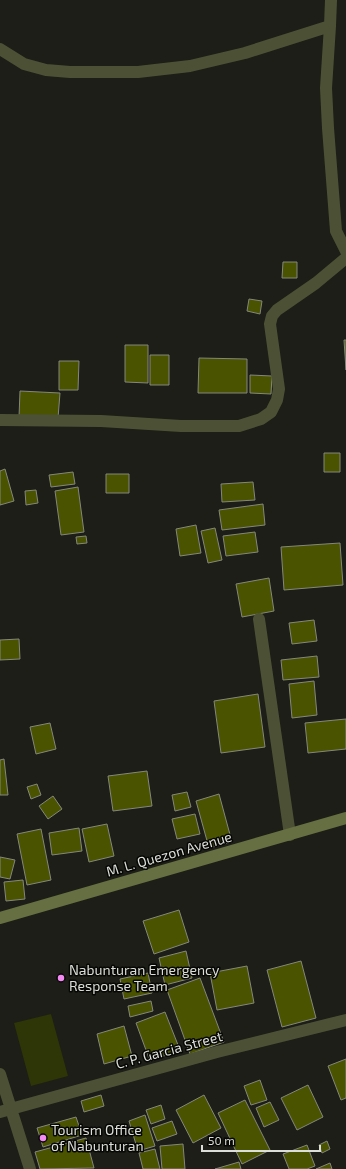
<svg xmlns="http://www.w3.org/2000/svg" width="346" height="1169" viewBox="0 0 346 1169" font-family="'Exo 2',sans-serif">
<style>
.green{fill:#2e3506}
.building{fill:#495300;stroke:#85877e}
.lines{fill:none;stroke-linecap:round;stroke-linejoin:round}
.minor{stroke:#4c5135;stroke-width:12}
.secondary{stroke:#666f41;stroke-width:12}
.poi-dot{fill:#f38af2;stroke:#070805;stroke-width:1.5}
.labels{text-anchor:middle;stroke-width:3;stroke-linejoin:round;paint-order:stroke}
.street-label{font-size:14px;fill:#dcded9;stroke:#070805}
.poi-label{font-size:14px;fill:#dcded9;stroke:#070805;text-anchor:start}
</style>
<rect width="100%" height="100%" fill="#1c1e17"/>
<path class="green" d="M 51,1014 L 68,1076 L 31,1086 L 14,1023 Z"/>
<path class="building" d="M 283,262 L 297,262 L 297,278 L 282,278 Z
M 249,299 L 262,301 L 260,314 L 247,311 Z
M 344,340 L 346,340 L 346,370 Z
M 125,345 L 148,345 L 148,383 L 125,382 Z
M 150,355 L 169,355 L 169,385 L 150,385 Z
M 199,358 L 247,359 L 247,393 L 198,393 Z
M 59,361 L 79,361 L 78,390 L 59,390 Z
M 250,375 L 272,376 L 271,394 L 250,393 Z
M 20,391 L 60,393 L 58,418 L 19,417 Z
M 324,453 L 340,453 L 340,472 L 324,472 Z
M 5,469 L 14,501 L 0,505 L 0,471 Z
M 73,472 L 75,484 L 51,487 L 49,475 Z
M 106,474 L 129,474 L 129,493 L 106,493 Z
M 253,482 L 255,500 L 222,502 L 221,484 Z
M 78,487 L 84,532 L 61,535 L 55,491 Z
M 36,490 L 38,503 L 26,505 L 25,491 Z
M 263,504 L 265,525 L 222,530 L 219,510 Z
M 196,525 L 201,553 L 180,556 L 176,529 Z
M 215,528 L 222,560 L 208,563 L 201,531 Z
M 255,532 L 258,552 L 226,556 L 223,536 Z
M 86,536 L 87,543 L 77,544 L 76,537 Z
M 340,543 L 343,585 L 284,590 L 281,547 Z
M 269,578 L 274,611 L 242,617 L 236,584 Z
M 314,620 L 317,641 L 292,644 L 289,623 Z
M 19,639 L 20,659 L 0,660 L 0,640 Z
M 317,656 L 319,677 L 283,680 L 281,660 Z
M 314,681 L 317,715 L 292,718 L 289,684 Z
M 258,694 L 265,747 L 221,753 L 214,701 Z
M 346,719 L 346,749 L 308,753 L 305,723 Z
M 50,723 L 56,749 L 36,754 L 30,727 Z
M 4,759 L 8,795 L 0,795 L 0,760 Z
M 147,771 L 152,806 L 113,811 L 108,776 Z
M 37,784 L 41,795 L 31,799 L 27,787 Z
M 187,792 L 191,807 L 175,811 L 172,795 Z
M 219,794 L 232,842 L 209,848 L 196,801 Z
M 53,796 L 62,809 L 48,819 L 39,806 Z
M 195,814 L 200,834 L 177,839 L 172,819 Z
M 107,824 L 114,856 L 89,862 L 82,829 Z
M 79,828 L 82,851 L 52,855 L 49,833 Z
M 41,829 L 51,880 L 27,885 L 17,834 Z
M 0,857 L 15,860 L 10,879 L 0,877 Z
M 23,880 L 25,899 L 6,901 L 4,882 Z
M 179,910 L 189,942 L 154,954 L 143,921 Z
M 186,951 L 192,978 L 165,985 L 159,958 Z
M 301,961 L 316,1018 L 282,1027 L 267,970 Z
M 247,966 L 254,1003 L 217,1010 L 210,973 Z
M 148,973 L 152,993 L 124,999 L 120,979 Z
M 200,978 L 224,1042 L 190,1054 L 167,990 Z
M 151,1001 L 153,1011 L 130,1017 L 128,1006 Z
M 165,1012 L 180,1050 L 150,1061 L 136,1023 Z
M 124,1026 L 132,1056 L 104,1064 L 97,1034 Z
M 346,1059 L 346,1098 L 341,1100 L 328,1066 Z
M 260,1080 L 267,1100 L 251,1105 L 244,1086 Z
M 308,1085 L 323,1117 L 297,1130 L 281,1098 Z
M 101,1095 L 104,1106 L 84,1112 L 81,1101 Z
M 204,1095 L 221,1128 L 193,1143 L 176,1110 Z
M 245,1100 L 270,1150 L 242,1164 L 218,1113 Z
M 270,1102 L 279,1120 L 264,1127 L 256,1108 Z
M 161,1105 L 165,1119 L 151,1124 L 146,1110 Z
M 145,1115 L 155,1146 L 138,1151 L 129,1121 Z
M 76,1117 L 82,1135 L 43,1147 L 37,1128 Z
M 172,1121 L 177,1134 L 157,1141 L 152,1128 Z
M 86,1138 L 94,1168 L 40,1169 L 35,1152 Z
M 327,1141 L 330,1149 L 322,1153 L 319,1145 Z
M 183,1144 L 185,1169 L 162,1169 L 160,1146 Z
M 307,1145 L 315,1166 L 307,1169 L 289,1169 L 283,1154 Z
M 155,1149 L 160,1169 L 143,1169 L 139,1153 Z
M 239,1162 L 241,1169 L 215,1169 Z
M 330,1163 L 332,1169 L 316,1169 Z"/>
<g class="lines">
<path class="minor" d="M 331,0 L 330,26 L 326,88 L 328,128 L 336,231 L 346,251
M 0,49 L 24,64 L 46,70 L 70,72 L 138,72 L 190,66 L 245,53 L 330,26
M 0,420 L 101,421 L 181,426 L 239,426 L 261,419 L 271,412 L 277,400 L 279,389 L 270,324 L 272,316 L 277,310 L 316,283 L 346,258
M 259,619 L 290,835
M 0,1074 L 30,1169
M 0,1112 L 217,1052 L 346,1020"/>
<path class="secondary" d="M 0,918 L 346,818"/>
</g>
<g class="poi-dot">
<circle cx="61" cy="978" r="4"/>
<circle cx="43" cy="1138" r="4"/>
</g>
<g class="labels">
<g class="street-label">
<text transform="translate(169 854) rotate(-16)" y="5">M. L. Quezon Avenue</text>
<text transform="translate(169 1050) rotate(-15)" y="5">C. P. Garcia Street</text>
</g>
<g class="poi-label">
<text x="69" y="975">Nabunturan Emergency<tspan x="69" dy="16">Response Team</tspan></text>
<text x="51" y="1135">Tourism Office<tspan x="51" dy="16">of Nabunturan</tspan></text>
</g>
</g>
<path d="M202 1145v6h118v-6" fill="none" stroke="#dcded9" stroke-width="2"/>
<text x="208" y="1145" font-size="12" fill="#dcded9" stroke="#070805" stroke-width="3" paint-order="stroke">50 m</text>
</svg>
